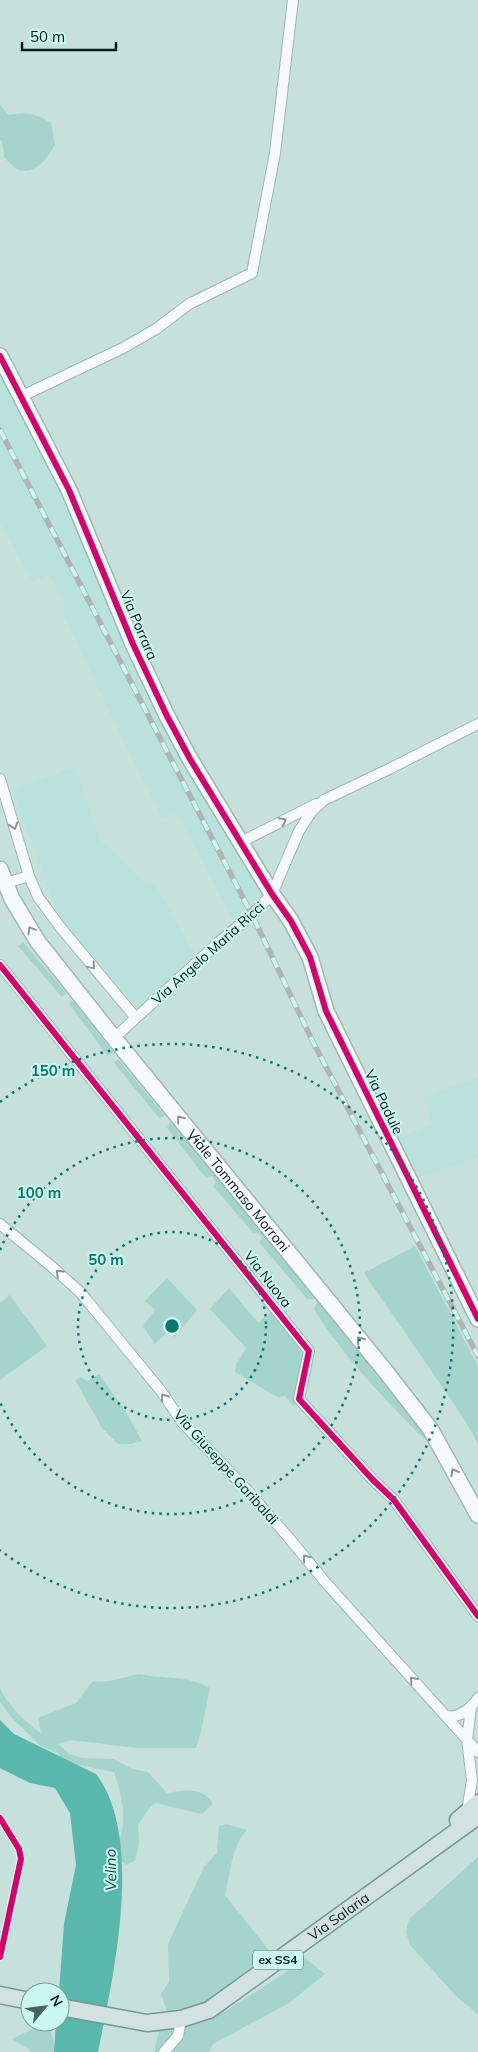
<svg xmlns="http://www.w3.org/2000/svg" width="478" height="2052" viewBox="0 0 478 2052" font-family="Mulish,sans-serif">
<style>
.built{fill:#b8e2db}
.green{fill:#a5d4cc}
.water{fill:#59b7ab}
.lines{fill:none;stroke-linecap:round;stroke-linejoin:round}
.street-casing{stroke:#a2b6b2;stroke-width:12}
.secondary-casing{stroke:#a2b6b2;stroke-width:18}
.primary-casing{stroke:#779994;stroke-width:19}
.street{stroke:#f6fafa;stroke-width:10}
.secondary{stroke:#f6fafa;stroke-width:15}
.primary{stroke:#d2e2e0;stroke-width:16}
.rail-casing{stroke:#afb5b4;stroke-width:5.5}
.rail{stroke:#c9f7ef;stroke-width:4;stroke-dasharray:11;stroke-linecap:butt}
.cycleway-casing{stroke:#c9f7ef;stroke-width:9}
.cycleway{stroke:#d6006c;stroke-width:6}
.oneway{stroke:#8c9694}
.ring{fill:none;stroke:#0f766e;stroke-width:2.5;stroke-dasharray:2.5 5}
.labels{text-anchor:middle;stroke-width:4;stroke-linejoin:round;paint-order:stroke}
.shield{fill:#c9f7ef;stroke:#435d58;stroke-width:1}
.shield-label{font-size:12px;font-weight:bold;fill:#0a1b18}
.street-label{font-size:14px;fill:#0a1b18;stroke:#c9f7ef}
.water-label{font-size:15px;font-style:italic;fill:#0d423b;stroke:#c9f7ef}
.centre{fill:#0f766e;stroke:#c9f7ef;stroke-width:2.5}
.ring-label{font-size:15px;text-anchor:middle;font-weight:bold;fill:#0f766e;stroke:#c9f7ef;stroke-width:4;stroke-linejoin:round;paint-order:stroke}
</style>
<rect width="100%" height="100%" fill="#c6e0db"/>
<path class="built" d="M 0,369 L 67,498 L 125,649 L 211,813 L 225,828 L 260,889 L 233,920 L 177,813 L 163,819 L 123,740 L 62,611 L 66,606 L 49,574 L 33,582 L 0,523 Z
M 75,767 L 99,839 L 148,885 L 154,882 L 198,961 L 142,1012 L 60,919 L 12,790 Z
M 478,1078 L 478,1157 L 417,1178 L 398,1138 L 433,1124 L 423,1097 Z"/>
<path class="green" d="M 0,105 L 9,115 C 29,112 34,113 51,123 L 55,145 C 47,157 37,175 19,170 C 14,168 8,161 4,157 L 2,141 L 0,140 Z
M 23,942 L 66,993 L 62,997 L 18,946 Z
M 72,1000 L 113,1052 L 108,1056 L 69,1004 Z
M 118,1059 L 165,1116 L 159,1118 L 114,1063 Z
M 170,1122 L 174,1124 L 428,1437 L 424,1439 C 384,1398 344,1358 314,1309 L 317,1302 L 315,1299 L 307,1299 L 259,1242 L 263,1238 L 257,1232 L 254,1234 L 213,1186 L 216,1182 L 212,1176 L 206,1178 L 167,1128 Z
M 415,1246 L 478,1366 L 478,1444 L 463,1417 L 364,1273 Z
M 167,1278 L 197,1310 L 175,1337 L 169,1331 L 155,1344 L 143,1326 L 155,1310 L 145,1301 Z
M 229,1288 L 258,1323 L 272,1311 L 309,1351 L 299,1399 L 294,1407 L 285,1395 L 279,1398 L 235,1372 L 236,1365 L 246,1348 L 210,1309 Z
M 10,1295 L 47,1346 L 0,1380 L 0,1303 Z
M 99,1374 L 126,1412 L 142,1441 L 131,1444 L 118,1444 L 102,1428 L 75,1380 L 81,1377 L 87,1382 Z
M 139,1674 C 167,1680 183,1674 210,1688 C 205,1708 203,1728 196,1748 L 136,1748 L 72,1740 L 58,1744 L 70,1754 L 82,1758 L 113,1759 L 133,1769 L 148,1772 L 167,1793 C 183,1790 203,1786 213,1804 L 202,1814 L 155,1803 L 150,1807 L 138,1825 L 139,1844 L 135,1861 L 126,1865 L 113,1854 C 116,1847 121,1838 122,1831 C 126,1811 120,1790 114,1772 L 63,1762 L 58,1753 L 41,1746 L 11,1717 L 0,1702 L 0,1688 C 8,1706 25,1722 41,1733 L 38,1718 L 76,1703 L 92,1682 L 110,1681 Z
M 226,1824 L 247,1830 C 232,1845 230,1874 225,1895 L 271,1953 L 212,1999 L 224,2012 L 285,1973 L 305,1958 L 325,1974 L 289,2003 L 213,2044 L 209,2052 L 154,2052 L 159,2031 L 167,2011 L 161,1994 L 169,1982 L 168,1944 L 204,1867 L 217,1853 L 219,1826 Z
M 478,1857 L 478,2014 L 457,1997 L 410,1945 L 406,1932 L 409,1919 Z
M 37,2022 L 49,2023 L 56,2052 L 30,2052 L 30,2050 L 12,2039 L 34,2028 Z"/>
<path class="water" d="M 0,1720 L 14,1734 L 96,1774 C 145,1838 113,1978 98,2052 L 54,2052 L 56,2022 L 60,2022 L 59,1992 L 64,1924 L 76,1865 L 70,1813 L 55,1788 L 30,1783 L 0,1768 Z"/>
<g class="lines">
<defs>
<path id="street" d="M 22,396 L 123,348 L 156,329 L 189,304 L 252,273 L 275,153 L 293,0
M 0,779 L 29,876 L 38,897 L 61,928 L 136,1018
M 241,842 L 316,804
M 6,883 L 29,876
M 0,965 L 309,1351 L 299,1399 L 372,1479 L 394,1500 L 478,1616
M 114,1038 L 219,942 L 252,915 L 272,894 L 299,831 L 312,811 L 324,800 L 389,769 L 478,724
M 0,1224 L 51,1266 L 80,1292 L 161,1391 L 182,1422 L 245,1488 L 289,1538 L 326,1583 L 478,1752
M 446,1716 C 460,1718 471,1708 478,1698
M 467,1811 L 472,1780 L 467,1740 L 471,1707
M 164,2052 L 178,2036 L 181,2019"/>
<g id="secondary">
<path d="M 0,356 L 69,490 L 133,644 L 167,716 L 190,759 L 272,894 L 291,921 L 310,957 L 326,1011 L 478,1319"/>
<path id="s1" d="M 0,869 L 12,899 L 38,942 L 114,1038 L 387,1373 L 431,1430 L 478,1515"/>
</g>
<g id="primary">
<path d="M 458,1820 L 478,1803"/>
<path d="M 0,1995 L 30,2001"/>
<path id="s2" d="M 60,2007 L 147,2023 L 181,2019 L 209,2010 L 478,1816"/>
</g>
</defs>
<use href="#street" class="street-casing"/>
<use href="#secondary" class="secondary-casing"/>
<use href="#primary" class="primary-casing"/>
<use href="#street" class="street"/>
<use href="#secondary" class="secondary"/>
<use href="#primary" class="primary"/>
<defs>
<path id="rail" d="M 0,430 L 252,915 L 314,1044 L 478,1356"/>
</defs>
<use href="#rail" class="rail-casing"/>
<use href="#rail" class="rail"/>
<defs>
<path id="cycleway" d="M 0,356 L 69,490 L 133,644 L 167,716 L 190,759 L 272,894 L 291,921 L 310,957 L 326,1011 L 478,1319
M 0,965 L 309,1351 L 299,1399 L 372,1479 L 394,1500 L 478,1616
M 0,1818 L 19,1849 L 21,1859 L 0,1957"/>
</defs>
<use href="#cycleway" class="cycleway-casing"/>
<use href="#cycleway" class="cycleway"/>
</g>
<defs><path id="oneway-chevron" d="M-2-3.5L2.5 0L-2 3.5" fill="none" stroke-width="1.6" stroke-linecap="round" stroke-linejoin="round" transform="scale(1.25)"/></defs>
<g class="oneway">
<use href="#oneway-chevron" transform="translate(283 821) rotate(-27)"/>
<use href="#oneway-chevron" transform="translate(14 826) rotate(73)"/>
<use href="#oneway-chevron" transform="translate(31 930) rotate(-121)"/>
<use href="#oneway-chevron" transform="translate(92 966) rotate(50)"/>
<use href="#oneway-chevron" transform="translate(180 1119) rotate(-129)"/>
<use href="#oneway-chevron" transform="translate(59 1273) rotate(-137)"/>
<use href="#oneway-chevron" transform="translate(360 1340) rotate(-129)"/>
<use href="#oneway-chevron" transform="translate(164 1397) rotate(-126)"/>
<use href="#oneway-chevron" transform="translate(454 1472) rotate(-119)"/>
<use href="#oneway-chevron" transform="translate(306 1558) rotate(-129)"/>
<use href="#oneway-chevron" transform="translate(413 1680) rotate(-132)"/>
</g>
<g class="ring">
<circle cx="172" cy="1326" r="94"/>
<path d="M0 1250A188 188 0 1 1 0 1402"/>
<path d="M0 1102A282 282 0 1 1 0 1550"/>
</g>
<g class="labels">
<rect class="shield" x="253" y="1950.5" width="50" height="19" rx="4"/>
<g class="shield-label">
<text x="278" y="1964">ex SS4</text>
</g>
<g class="street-label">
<text transform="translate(139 625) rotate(67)" y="5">Via Porrara</text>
<text transform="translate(208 953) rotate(-42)" y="5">Via Angelo Maria Ricci</text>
<text transform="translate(384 1102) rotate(64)" y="5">Via Padule</text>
<text dy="5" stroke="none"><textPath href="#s1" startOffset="402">Viale Tommaso Morroni</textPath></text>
<text transform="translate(268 1279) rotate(52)" y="5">Via Nuova</text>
<text transform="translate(226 1467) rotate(48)" y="5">Via Giuseppe Garibaldi</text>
<text dy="5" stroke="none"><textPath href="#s2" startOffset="312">Via Salaria</textPath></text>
</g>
<g class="water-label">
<text transform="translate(111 1870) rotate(-91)" y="5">Velino</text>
</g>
</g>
<circle cx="172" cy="1326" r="8" class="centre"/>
<g class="ring-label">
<text x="53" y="1076">150 m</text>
<text x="39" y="1198">100 m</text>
<text x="106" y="1265">50 m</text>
</g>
<g transform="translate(45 2007) rotate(61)"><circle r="24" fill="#c9f7ef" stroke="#7d9f99"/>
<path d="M0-4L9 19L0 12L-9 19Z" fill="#4c605c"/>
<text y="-8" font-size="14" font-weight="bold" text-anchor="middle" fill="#0a1b18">N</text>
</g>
<path d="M22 42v8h94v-8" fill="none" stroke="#0a1b18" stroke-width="2.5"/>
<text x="30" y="42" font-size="15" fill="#0a1b18" stroke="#c9f7ef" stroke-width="4" paint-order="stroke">50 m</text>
</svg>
